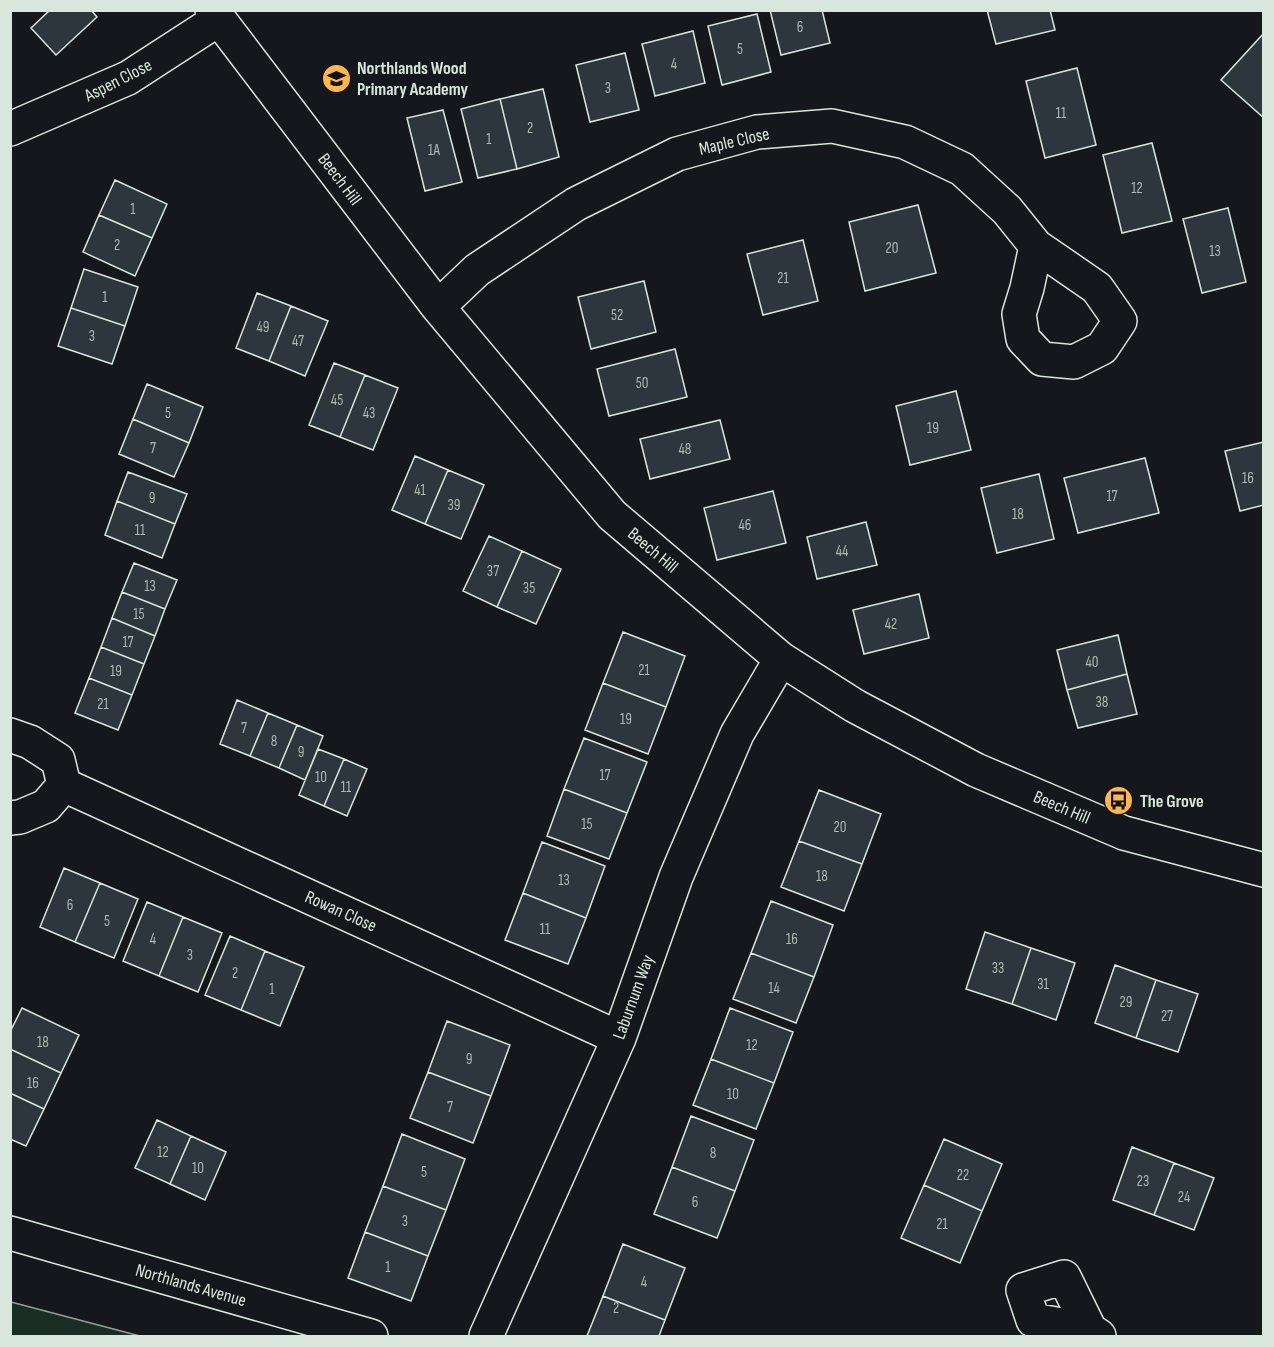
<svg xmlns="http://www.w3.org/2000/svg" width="1274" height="1347" viewBox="0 0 1274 1347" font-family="'Sofia Sans Condensed',sans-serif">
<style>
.green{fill:#1a2d24;stroke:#939e99;stroke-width:1.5}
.building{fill:#2c363c;stroke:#d8e6dc;stroke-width:1.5}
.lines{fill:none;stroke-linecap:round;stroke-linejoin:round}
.street-casing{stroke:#d8e6dc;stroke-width:36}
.secondary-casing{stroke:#d8e6dc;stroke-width:36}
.street{stroke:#14181c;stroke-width:33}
.secondary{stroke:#14181c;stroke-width:33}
.labels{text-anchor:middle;stroke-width:4.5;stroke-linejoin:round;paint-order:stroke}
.number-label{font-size:15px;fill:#adbab4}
.poi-label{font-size:18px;font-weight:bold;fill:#d8e6dc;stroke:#14181c;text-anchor:start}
.street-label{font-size:18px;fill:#d8e6dc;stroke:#14181c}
</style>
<rect width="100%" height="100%" fill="#14181c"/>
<path class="green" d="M 11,1302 L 140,1336 L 11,1336 Z"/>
<path class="building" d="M 50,10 L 91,10 L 97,17 L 56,55 L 31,28 Z
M 770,10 L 822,10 L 830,43 L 781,55 Z
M 987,10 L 1050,10 L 1055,30 L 996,44 Z
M 757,14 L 771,72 L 722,85 L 708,26 Z
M 693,31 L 705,83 L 655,96 L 642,44 Z
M 1264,33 L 1264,118 L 1221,80 Z
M 625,53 L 639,110 L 590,122 L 576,65 Z
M 1077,68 L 1096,145 L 1045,158 L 1026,81 Z
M 543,89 L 559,157 L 517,169 L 500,99 Z
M 500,99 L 517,169 L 478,178 L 461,109 Z
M 443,110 L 462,182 L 425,191 L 407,118 Z
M 1152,143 L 1172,221 L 1122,233 L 1103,155 Z
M 115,180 L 167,204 L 152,238 L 99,215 Z
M 918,205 L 936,273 L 865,291 L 849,222 Z
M 1228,208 L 1246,282 L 1202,293 L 1183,219 Z
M 99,215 L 152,238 L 135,276 L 83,252 Z
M 803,240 L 818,301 L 763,315 L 747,254 Z
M 84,269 L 138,287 L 125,326 L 71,308 Z
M 644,281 L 656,332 L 591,349 L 578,297 Z
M 257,293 L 291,306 L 269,361 L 236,348 Z
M 291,306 L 328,321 L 305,376 L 269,361 Z
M 71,308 L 125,326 L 112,364 L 58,346 Z
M 675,349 L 687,397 L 609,416 L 597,369 Z
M 334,363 L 365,375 L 340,437 L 309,425 Z
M 365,375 L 398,388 L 373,450 L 340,437 Z
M 147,384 L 203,407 L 189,443 L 133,419 Z
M 956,391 L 971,450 L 910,465 L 896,406 Z
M 133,419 L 189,443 L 174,477 L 119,454 Z
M 720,420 L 730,459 L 650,479 L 640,439 Z
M 1264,442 L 1264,505 L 1240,511 L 1225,451 Z
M 415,456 L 448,470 L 425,524 L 392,510 Z
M 1145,458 L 1159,513 L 1078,533 L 1064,478 Z
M 448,470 L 484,485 L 461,539 L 425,524 Z
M 128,472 L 187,494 L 175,524 L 117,501 Z
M 1039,474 L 1054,539 L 997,553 L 981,488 Z
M 773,491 L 786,543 L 717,560 L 704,508 Z
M 117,501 L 175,524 L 162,558 L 105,535 Z
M 866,522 L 877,565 L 817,579 L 807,537 Z
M 489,536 L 522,551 L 497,607 L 463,591 Z
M 522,551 L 561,569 L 536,624 L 497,607 Z
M 134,563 L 177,580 L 165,609 L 122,592 Z
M 122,592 L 165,609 L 155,636 L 112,618 Z
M 919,594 L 929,638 L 864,654 L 853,610 Z
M 112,618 L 155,636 L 144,664 L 101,647 Z
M 623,632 L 685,656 L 666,707 L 603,683 Z
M 1118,635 L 1127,674 L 1067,690 L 1057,650 Z
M 101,647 L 144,664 L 132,695 L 89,678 Z
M 1127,674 L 1137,714 L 1078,728 L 1067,690 Z
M 89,678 L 132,695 L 118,730 L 75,713 Z
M 603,683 L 666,707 L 648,754 L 585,730 Z
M 237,700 L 268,713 L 250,756 L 220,744 Z
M 268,713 L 297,725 L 279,768 L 250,756 Z
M 297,725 L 323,736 L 305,780 L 279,768 Z
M 584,738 L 647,762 L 627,813 L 564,789 Z
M 318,749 L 344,759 L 324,806 L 299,795 Z
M 344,759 L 367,769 L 347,816 L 324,806 Z
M 564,789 L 627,813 L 609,859 L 547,836 Z
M 819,790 L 881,814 L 862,864 L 799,841 Z
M 799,841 L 862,864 L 844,911 L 781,887 Z
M 542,842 L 605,866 L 586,918 L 523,893 Z
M 64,868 L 100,883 L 75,942 L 40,927 Z
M 100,883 L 138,899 L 114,958 L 75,942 Z
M 523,893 L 586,918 L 568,964 L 505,940 Z
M 771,901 L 833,925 L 814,977 L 751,953 Z
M 147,902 L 183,917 L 159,976 L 123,961 Z
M 183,917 L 222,933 L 198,992 L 159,976 Z
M 985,932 L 1031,948 L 1012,1004 L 966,989 Z
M 230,936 L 265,951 L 241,1010 L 205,995 Z
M 1031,948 L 1075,963 L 1056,1020 L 1012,1004 Z
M 265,951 L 304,967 L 280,1026 L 241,1010 Z
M 751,953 L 814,977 L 796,1023 L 733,999 Z
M 1115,965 L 1156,980 L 1136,1038 L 1095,1023 Z
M 1156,980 L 1198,994 L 1178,1052 L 1136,1038 Z
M 22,1008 L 79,1035 L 61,1073 L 10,1049 L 10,1032 Z
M 730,1008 L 793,1032 L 774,1083 L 711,1059 Z
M 447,1021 L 510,1045 L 491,1096 L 428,1072 Z
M 10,1049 L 61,1073 L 44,1109 L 10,1093 Z
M 711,1059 L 774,1083 L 756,1129 L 693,1105 Z
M 428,1072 L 491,1096 L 473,1143 L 410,1118 Z
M 10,1093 L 44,1109 L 26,1146 L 10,1139 Z
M 691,1116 L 754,1140 L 735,1191 L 672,1167 Z
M 157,1120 L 191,1136 L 170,1184 L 135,1168 Z
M 402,1134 L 465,1159 L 446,1210 L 383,1186 Z
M 191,1136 L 226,1152 L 205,1200 L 170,1184 Z
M 944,1139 L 1002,1164 L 982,1211 L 924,1185 Z
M 1132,1147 L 1174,1163 L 1154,1215 L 1113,1200 Z
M 1174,1163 L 1214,1178 L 1194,1230 L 1154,1215 Z
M 672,1167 L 735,1191 L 717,1238 L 654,1214 Z
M 924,1185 L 982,1211 L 960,1263 L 901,1238 Z
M 383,1186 L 446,1210 L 428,1256 L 365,1232 Z
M 365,1232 L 428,1256 L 411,1301 L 348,1278 Z
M 623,1244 L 685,1268 L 665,1320 L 603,1296 Z
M 603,1296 L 665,1320 L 659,1336 L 587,1336 Z"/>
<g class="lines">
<defs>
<path id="street" d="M 212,10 L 438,307 L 612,515 L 781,659 L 855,706 L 976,770 L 1124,833 L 1264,870
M 10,129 L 128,78 L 219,19
M 438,307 L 477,270 L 576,204 L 677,154 L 757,132 L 832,126 L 905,142 L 962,169 L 1007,210 L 1036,246 L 1097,288 L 1120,321 L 1102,348 L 1074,362 L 1042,359 L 1023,339 L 1019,314 L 1027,288 L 1036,246
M 10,735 L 30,742 L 58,760 L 64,785
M 64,785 L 619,1038
M 10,818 L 20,817 L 46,806 L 64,785
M 1090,1330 L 1064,1277 L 1023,1290 L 1033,1320 L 1090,1330 L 1099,1336
M 486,1336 L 619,1038 L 676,877 L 737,734 L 781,659"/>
<path id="secondary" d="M 10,1233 L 371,1336"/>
</defs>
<use href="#street" class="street-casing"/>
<use href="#secondary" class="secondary-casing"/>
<use href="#street" class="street"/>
<use href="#secondary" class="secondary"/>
</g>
<defs>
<symbol id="school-disc" viewBox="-11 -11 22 22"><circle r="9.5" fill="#ffb74d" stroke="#14181c"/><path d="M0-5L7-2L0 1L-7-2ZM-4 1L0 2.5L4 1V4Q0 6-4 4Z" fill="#111"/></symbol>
<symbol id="bus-disc" viewBox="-11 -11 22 22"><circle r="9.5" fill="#ffb74d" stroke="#14181c"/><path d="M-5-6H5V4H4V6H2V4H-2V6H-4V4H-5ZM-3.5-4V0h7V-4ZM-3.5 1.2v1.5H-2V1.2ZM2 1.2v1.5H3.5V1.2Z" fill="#111"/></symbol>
</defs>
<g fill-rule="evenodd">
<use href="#school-disc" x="320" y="62" width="33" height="33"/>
<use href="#bus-disc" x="1102" y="784" width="33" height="33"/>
</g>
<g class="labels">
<g class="number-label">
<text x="800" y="32">6</text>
<text x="740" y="54">5</text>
<text x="674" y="69">4</text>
<text x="608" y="93">3</text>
<text x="1061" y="118">11</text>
<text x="530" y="133">2</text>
<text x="489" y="144">1</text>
<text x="434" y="155">1A</text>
<text x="1137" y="193">12</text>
<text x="133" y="214">1</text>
<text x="117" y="250">2</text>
<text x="892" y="253">20</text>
<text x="1215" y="256">13</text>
<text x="783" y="283">21</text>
<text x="105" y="302">1</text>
<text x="617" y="320">52</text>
<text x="263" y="332">49</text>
<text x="92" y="341">3</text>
<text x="298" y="346">47</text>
<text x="642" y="388">50</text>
<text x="337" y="405">45</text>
<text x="168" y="418">5</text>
<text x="369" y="418">43</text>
<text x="933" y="433">19</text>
<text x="153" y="453">7</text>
<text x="685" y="454">48</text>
<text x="1248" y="483">16</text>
<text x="420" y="495">41</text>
<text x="1112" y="501">17</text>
<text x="152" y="503">9</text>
<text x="454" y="510">39</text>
<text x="1018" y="519">18</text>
<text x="745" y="530">46</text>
<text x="140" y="535">11</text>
<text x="842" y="556">44</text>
<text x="493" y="576">37</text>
<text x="150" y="591">13</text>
<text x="529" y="593">35</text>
<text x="139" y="619">15</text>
<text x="891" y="629">42</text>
<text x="128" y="647">17</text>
<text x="1092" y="667">40</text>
<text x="644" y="675">21</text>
<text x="116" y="676">19</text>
<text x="1102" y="707">38</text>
<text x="103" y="709">21</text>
<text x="626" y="724">19</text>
<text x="244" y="733">7</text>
<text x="274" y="746">8</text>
<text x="301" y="757">9</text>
<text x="605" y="780">17</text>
<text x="321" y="782">10</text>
<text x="346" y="792">11</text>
<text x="587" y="829">15</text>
<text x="840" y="832">20</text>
<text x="822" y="881">18</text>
<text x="564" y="885">13</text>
<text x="70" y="910">6</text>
<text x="107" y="926">5</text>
<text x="545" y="934">11</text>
<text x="153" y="944">4</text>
<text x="792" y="944">16</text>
<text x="190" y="960">3</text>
<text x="998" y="973">33</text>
<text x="235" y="978">2</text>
<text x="1043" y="989">31</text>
<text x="774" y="993">14</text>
<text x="272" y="994">1</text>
<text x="1126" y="1007">29</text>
<text x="1167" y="1021">27</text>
<text x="43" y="1047">18</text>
<text x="752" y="1050">12</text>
<text x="469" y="1064">9</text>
<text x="33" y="1088">16</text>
<text x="733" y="1099">10</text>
<text x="450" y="1112">7</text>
<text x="163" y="1157">12</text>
<text x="713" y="1158">8</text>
<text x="198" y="1173">10</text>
<text x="424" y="1177">5</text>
<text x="963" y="1180">22</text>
<text x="1143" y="1186">23</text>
<text x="1184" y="1202">24</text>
<text x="695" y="1207">6</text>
<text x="405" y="1226">3</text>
<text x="942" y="1229">21</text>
<text x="388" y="1272">1</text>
<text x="644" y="1287">4</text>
<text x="616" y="1313">2</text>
</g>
<g class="poi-label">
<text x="357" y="74">Northlands Wood<tspan x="357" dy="21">Primary Academy</tspan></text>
<text x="1140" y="807">The Grove</text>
</g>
<g class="street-label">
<text transform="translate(118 80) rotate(-27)" y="6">Aspen Close</text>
<text transform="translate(734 141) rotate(-13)" y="6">Maple Close</text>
<text transform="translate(340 179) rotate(53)" y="6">Beech Hill</text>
<text transform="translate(653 550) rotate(40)" y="6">Beech Hill</text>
<text transform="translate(1062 807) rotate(23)" y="6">Beech Hill</text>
<text transform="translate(341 911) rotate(24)" y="6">Rowan Close</text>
<text transform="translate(633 997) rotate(-70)" y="6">Laburnum Way</text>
<text transform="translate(191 1285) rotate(16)" y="6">Northlands Avenue</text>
</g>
</g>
<rect width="1274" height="1347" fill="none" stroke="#d8e6dc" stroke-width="24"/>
</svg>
